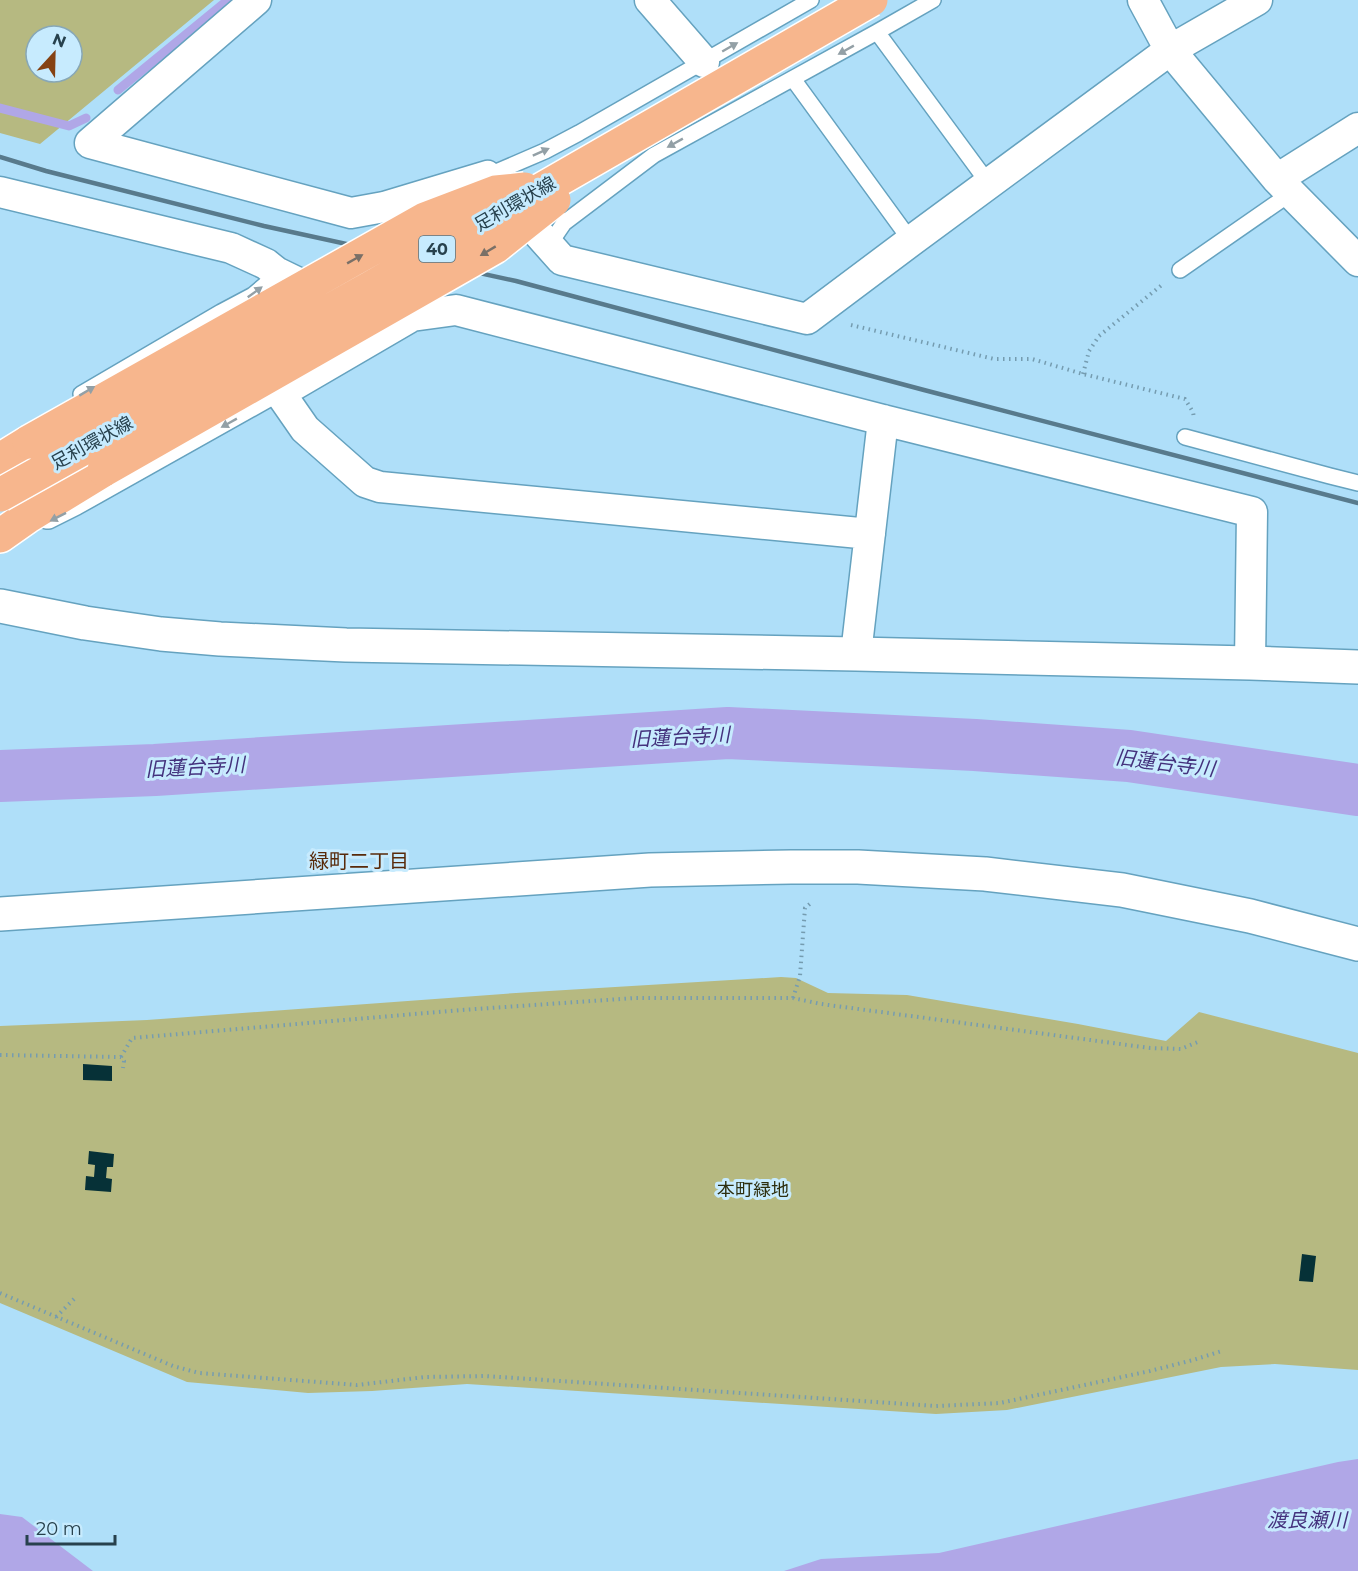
<svg xmlns="http://www.w3.org/2000/svg" width="1358" height="1571" viewBox="0 0 1358 1571" font-family="Montserrat,'Noto Sans JP',sans-serif">
<style>
.green{fill:#b6b981;fill-rule:evenodd}
.water{fill:#b0a7e7}
.lines{fill:none;stroke-linecap:round;stroke-linejoin:round}
.stream{stroke:#b0a7e7;stroke-width:9}
.river{stroke:#b0a7e7;stroke-width:52}
.building{fill:#063137}
.lane-casing{stroke:#65a2bf;stroke-width:18}
.street-casing{stroke:#65a2bf;stroke-width:33}
.secondary-casing{stroke:#65a2bf;stroke-width:36}
.primary-casing{stroke:#fff;stroke-width:36}
.path{stroke:#759cb0;stroke-width:4;stroke-dasharray:1.5 4.5;stroke-linecap:butt}
.lane{stroke:#fff;stroke-width:15}
.street{stroke:#fff;stroke-width:30}
.secondary{stroke:#fff;stroke-width:33}
.primary{stroke:#f7b68d;stroke-width:33}
.rail{stroke:#587a8c;stroke-width:4.5}
.primary-bridge-casing{stroke:#fff;stroke-width:36;stroke-linecap:butt}
.primary-bridge{stroke:#f7b68d;stroke-width:33}
.oneway{fill:#93a0a6}
.oneway2{fill:#7a7067}
.labels{text-anchor:middle;stroke-width:6;stroke-linejoin:round;paint-order:stroke}
.shield{fill:#c7ebfe;stroke:#577482;stroke-width:1.5}
.shield-label{font-size:16px;font-weight:bold;fill:#27414d}
.street-label{font-size:18px;fill:#27414d;stroke:#c7ebfe}
.park-label{font-size:18px;fill:#2d2e0e;stroke:#c7ebfe}
.water-label{font-size:20px;font-style:italic;fill:#44327d;stroke:#c7ebfe}
.neighbourhood-label{font-size:20px;fill:#582a0a;stroke:#c7ebfe}
</style>
<rect width="100%" height="100%" fill="#afdff9"/>
<path class="green" d="M 0,0 L 214,0 L 40,144 L 0,133 ZM 36,36 L 72,36 L 72,72 L 36,72 Z
M 781,977 L 796,978 L 828,993 L 907,995 L 1078,1024 L 1166,1041 L 1199,1012 L 1358,1053 L 1358,1370 L 1275,1364 L 1221,1367 L 1007,1410 L 936,1414 L 467,1384 L 372,1391 L 308,1393 L 187,1382 L 0,1303 L 0,1026 L 147,1020 L 516,993 Z"/>
<path class="water" d="M 1358,1459 L 1358,1571 L 784,1571 L 821,1559 L 939,1553 L 1338,1462 Z
M 0,1514 L 22,1517 L 93,1571 L 0,1571 Z"/>
<g class="lines">
<path class="stream" d="M 118,90 L 228,0
M 0,108 L 69,126 L 86,118"/>
<path class="river" d="M 0,776 L 155,770 L 728,733 L 975,745 L 1129,756 L 1358,790"/>
</g>
<path class="building" d="M 83,1064 L 112,1066 L 112,1081 L 83,1080 Z
M 89,1151 L 114,1154 L 113,1167 L 107,1167 L 106,1178 L 112,1179 L 111,1192 L 85,1190 L 86,1176 L 94,1177 L 95,1165 L 88,1164 Z
M 1302,1254 L 1316,1256 L 1313,1282 L 1299,1281 Z"/>
<g class="lines">
<defs>
<path id="lane" d="M 877,32 L 989,184
M 793,79 L 911,241
M 487,176 L 545,151 L 579,133 L 811,0
M 549,245 L 564,223 L 654,155 L 877,32 L 933,0
M 1180,270 L 1291,193
M 81,394 L 221,312 L 253,295 L 266,284 L 276,272
M 1185,437 L 1330,476 L 1358,483
M 46,521 L 49,521 L 77,507 L 280,393"/>
<path id="street" d="M 256,0 L 90,143 L 351,213 L 384,207 L 487,176 L 562,260 L 807,319 L 911,241 L 1170,50 L 1257,0
M 650,0 L 704,62
M 1143,0 L 1170,50 L 1277,179 L 1358,261
M 1277,179 L 1358,128
M 0,192 L 231,248 L 266,264 L 276,272 L 311,289 L 324,293
M 371,305 L 412,316 L 456,310 L 883,420 L 1252,512 L 1250,663
M 412,316 L 280,393 L 305,429 L 365,482 L 380,487 L 870,534
M 856,654 L 883,420"/>
<path id="secondary" d="M 0,606 L 85,623 L 161,634 L 220,639 L 346,645 L 856,654 L 1250,663 L 1358,667
M 0,914 L 650,870 L 791,867 L 858,867 L 985,874 L 1122,890 L 1250,916 L 1358,944"/>
<path id="primary" d="M 0,460 L 29,442
M 0,536 L 27,517 L 104,470"/>
</defs>
<use href="#lane" class="lane-casing"/>
<use href="#street" class="street-casing"/>
<use href="#secondary" class="secondary-casing"/>
<use href="#primary" class="primary-casing"/>
<path class="path" d="M 851,325 L 994,359 L 1032,359 L 1083,374 L 1185,399 L 1193,412 L 1194,418
M 1083,374 L 1089,351 L 1099,336 L 1163,284
M 793,998 L 800,976 L 805,908 L 813,901
M 0,1055 L 121,1057 L 124,1061 L 123,1068
M 121,1057 L 132,1038 L 462,1010 L 635,998 L 793,998 L 821,1004 L 1150,1048 L 1181,1049 L 1200,1041
M 0,1293 L 173,1366 L 199,1373 L 357,1385 L 425,1377 L 485,1376 L 936,1406 L 1000,1403 L 1150,1371 L 1193,1360 L 1222,1351
M 56,1317 L 76,1297"/>
<use href="#lane" class="lane"/>
<use href="#street" class="street"/>
<use href="#secondary" class="secondary"/>
<use href="#primary" class="primary"/>
<path class="rail" d="M 0,157 L 46,171 L 264,226 L 516,281 L 924,390 L 1358,503"/>
<defs>
<path id="primary-bridge" d="M 29,442 L 425,219 L 496,192 L 525,189
M 104,470 L 495,247 L 554,200
M 0,495 L 372,287 L 871,0"/>
</defs>
<use href="#primary-bridge" class="primary-bridge-casing"/>
<use href="#primary-bridge" class="primary-bridge"/>
</g>
<defs><path id="oneway-solid" d="M-6-.8H1V-3.2L6.5 0L1 3.2V.8H-6Z" transform="scale(1.5)"/></defs>
<g class="oneway">
<use href="#oneway-solid" transform="translate(730 47) rotate(-30)"/>
<use href="#oneway-solid" transform="translate(846 50) rotate(151)"/>
<use href="#oneway-solid" transform="translate(675 143) rotate(151)"/>
<use href="#oneway-solid" transform="translate(541 152) rotate(-24)"/>
<use href="#oneway-solid" transform="translate(255 292) rotate(-36)"/>
<use href="#oneway-solid" transform="translate(87 391) rotate(-31)"/>
<use href="#oneway-solid" transform="translate(229 423) rotate(151)"/>
<use href="#oneway-solid" transform="translate(58 517) rotate(153)"/>
</g>
<g class="oneway2">
<use href="#oneway-solid" transform="translate(488 251) rotate(149)"/>
<use href="#oneway-solid" transform="translate(355 259) rotate(-29)"/>
</g>
<g class="labels">
<rect class="shield" x="419" y="236" width="36" height="26" rx="4.5"/>
<g class="shield-label">
<text x="437" y="255">40</text>
</g>
<g class="street-label">
<text transform="translate(515 204) rotate(-30)" y="6">足利環状線</text>
<text transform="translate(92 443) rotate(-29)" y="6">足利環状線</text>
</g>
<g class="park-label">
<text x="753" y="1196">本町緑地</text>
</g>
<g class="water-label">
<text transform="translate(680 737) rotate(-3)" y="7">旧蓮台寺川</text>
<text transform="translate(1165 763) rotate(7)" y="7">旧蓮台寺川</text>
<text transform="translate(195 767) rotate(-3)" y="7">旧蓮台寺川</text>
<text x="1307" y="1527">渡良瀬川</text>
</g>
<g class="neighbourhood-label">
<text x="359" y="868">緑町二丁目</text>
</g>
</g>
<g transform="translate(54 54) rotate(22)"><circle r="28" fill="#c7ebfe" stroke="#87a7b7" stroke-width="1.5"/>
<path d="M0-4.5L10 22L0 15L-10 22Z" fill="#854213"/>
<text y="-9" font-size="16" font-weight="bold" text-anchor="middle" fill="#27414d">N</text>
</g>
<path d="M27 1535v9h88v-9" fill="none" stroke="#27414d" stroke-width="3"/>
<text x="36" y="1535" font-size="18" fill="#27414d" stroke="#c7ebfe" stroke-width="4.5" paint-order="stroke">20 m</text>
</svg>
